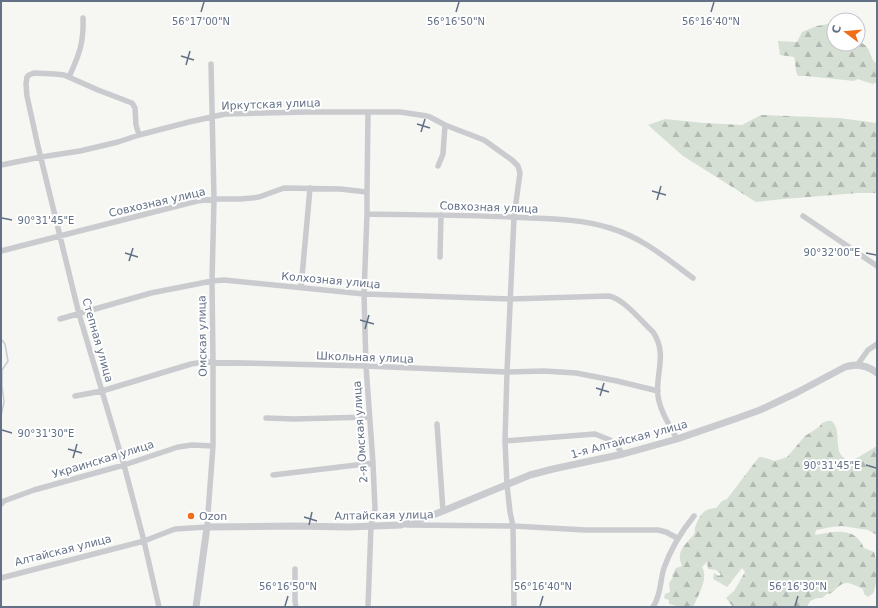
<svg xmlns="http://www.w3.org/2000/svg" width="878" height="608" viewBox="0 0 878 608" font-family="'DejaVu Sans',sans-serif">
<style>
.forest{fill:url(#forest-firs)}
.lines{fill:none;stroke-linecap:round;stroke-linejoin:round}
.stream{stroke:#c4ccd3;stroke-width:1.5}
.minor{stroke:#c9cbcf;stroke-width:5.5}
.tertiary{stroke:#c9cbcf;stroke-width:7}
.ticks{fill:none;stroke:#637186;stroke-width:1.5}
.poi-dot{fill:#f06e19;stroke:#fff;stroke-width:1.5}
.labels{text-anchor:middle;stroke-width:4;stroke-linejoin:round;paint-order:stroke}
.street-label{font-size:11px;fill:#637186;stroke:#fff}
.poi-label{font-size:11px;fill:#637186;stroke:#fff;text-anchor:start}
.ticks-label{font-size:10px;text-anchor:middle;fill:#637186;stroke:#fff;stroke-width:4;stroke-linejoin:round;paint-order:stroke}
</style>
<defs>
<pattern id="forest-firs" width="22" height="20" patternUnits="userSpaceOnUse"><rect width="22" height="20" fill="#d6dfd4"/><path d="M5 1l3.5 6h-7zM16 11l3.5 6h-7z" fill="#b1b9b2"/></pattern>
</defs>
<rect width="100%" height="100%" fill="#f6f7f3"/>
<path class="forest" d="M 828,24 L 834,25 L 834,44 L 858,44 L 858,37 L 860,42 C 873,48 868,58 877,64 L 877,82 L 873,84 L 863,81 L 858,79 L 854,81 L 806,76 L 798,76 C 795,71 796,64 794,57 L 780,55 L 778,41 L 797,42 L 802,32 L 817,26 Z
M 761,115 L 839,118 L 877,123 L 877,193 L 858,193 L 784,199 L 756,202 L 683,156 L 648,125 L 665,119 L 704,123 L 742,125 Z
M 827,421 L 832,421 C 844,433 829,457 852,461 L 877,446 L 877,535 L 868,530 L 842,526 L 832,527 L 816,530 L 815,535 C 828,533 849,527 859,540 C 861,542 863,546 864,548 L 874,552 C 878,562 878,583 873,593 C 872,594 869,596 868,597 L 864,594 L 863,589 C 847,582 845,579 832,593 L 827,594 L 822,598 L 817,598 L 810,601 L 807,607 L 733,607 L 726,598 L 734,591 L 745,572 L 742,568 L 727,587 L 713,579 L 714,573 L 719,576 L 721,574 L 716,570 L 708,569 L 707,562 L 702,567 C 709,578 698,595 693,607 L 680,607 L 669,604 L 669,600 L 664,598 L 665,594 L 670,592 L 669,583 L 673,577 L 672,576 L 676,568 L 682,566 C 675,550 686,545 695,533 C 694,528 696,525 698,520 C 703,511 706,509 716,508 L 722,501 L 727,499 L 759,457 L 762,457 L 775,461 L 787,457 L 805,436 L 819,427 L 822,423 Z"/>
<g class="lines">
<path class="stream" d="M 1,339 L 5,344 L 8,361 L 2,370 L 2,386 L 4,402 L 1,416"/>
<path class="minor" d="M 69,77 C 79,55 84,43 83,18
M 139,135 L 136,125 L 135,108 L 132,103 L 98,90 L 64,75 L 55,74 L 34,73 L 29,75 L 27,77 L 26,84 L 27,96 L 37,142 L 79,314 L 124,465 L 144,541 L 159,607
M 1,165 L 41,157 L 80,151 L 118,142 L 139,135 L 189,122 L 225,114 L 307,112 L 400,112 L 427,116 L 430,117 L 445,125 L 484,140 L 512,160 L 518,166 L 520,173 L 514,217 L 507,372 L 505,441 L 507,485 L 510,512 L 513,526 L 514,607
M 438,166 L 443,154 L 445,125
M 367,214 C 422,215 477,215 532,218 C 558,219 584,220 610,228 C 643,238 666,258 693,278
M 803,216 L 877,266
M 1,251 L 197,201 L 214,199 L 240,199 L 252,198 L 259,197 L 284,188 L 340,189 L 367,192
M 440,257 L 441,215
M 301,288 L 310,188
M 60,319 L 151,293 L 212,281 L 224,280 L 364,294 L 510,299 L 609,296 C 624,299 642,322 653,332 C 668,354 655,374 658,396 C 660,411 670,426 677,439
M 858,364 L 868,350 L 877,344
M 75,396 L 102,391 L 191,364 L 203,362 L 366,366 L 507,372 L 544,371 L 576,373 L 617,381 L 658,391
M 266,418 L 294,419 L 369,417
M 437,424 L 443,511
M 505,441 L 595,434 L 610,440 L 614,443 L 623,454
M 273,475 L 373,463
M 1,504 L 4,501 L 34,490 L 124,465 L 178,447 L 192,445 L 213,446
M 407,525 L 513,526 L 585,530 L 658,530 L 666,532 L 677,538
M 295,569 L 295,601 L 296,607
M 1,578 L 144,541 L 175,529 L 207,527 L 213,446 L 213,362 L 212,281 L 214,199 L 211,64
M 368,607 L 371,526 L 375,509 L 373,463 L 366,366 L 364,294 L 367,214 L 367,192 L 368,112
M 653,607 C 661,596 660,580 664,568 C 671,548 681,532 694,516"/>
<path class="tertiary" d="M 196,607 L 207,527 L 295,526 L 348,527 L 401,525 L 428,517 L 443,511 L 530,475 L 553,469 L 623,454 L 677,439 L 735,419 L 760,410 L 796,393 L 845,367 C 857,363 867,365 877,373"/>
</g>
<path class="ticks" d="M 201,12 L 204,2M 456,12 L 459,2M 711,12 L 714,2M 181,56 L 194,60M 186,65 L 190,51M 417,124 L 430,128M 421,132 L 425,119M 652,191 L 666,195M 657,200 L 661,186M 2,218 L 12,220M 125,253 L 138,257M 866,253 L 876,255M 129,261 L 133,248M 360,320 L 374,324M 365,329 L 369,315M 596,388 L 609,392M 600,396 L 604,383M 2,430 L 12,433M 68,449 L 82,453M 73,458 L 77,444M 866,465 L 876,468M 304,517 L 317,521M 309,525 L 312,512M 285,606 L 288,596M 540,606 L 543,596M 795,606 L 798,596"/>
<circle class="poi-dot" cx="191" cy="516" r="4"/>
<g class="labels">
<g class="street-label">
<text transform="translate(271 104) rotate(-2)" y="4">Иркутская улица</text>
<text transform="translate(157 202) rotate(-13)" y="4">Совхозная улица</text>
<text transform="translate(489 207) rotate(2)" y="4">Совхозная улица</text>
<text transform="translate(331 280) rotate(5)" y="4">Колхозная улица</text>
<text transform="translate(202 336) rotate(-91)" y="4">Омская улица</text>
<text transform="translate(98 340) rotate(74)" y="4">Степная улица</text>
<text transform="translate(365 357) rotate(2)" y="4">Школьная улица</text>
<text transform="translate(360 432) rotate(-94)" y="4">2-я Омская улица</text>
<text transform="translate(629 439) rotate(-15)" y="4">1-я Алтайская улица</text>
<text transform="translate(103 459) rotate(-17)" y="4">Украинская улица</text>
<text transform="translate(384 515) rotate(-1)" y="4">Алтайская улица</text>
<text transform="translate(63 550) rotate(-14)" y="4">Алтайская улица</text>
</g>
<g class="poi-label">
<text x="199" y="520">Ozon</text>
</g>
</g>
<g class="ticks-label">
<text x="201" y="25">56°17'00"N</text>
<text x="456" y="25">56°16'50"N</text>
<text x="711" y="25">56°16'40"N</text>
<text x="46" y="224">90°31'45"E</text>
<text x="832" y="256">90°32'00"E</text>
<text x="46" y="437">90°31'30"E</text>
<text x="832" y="469">90°31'45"E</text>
<text x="288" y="590">56°16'50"N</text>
<text x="543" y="590">56°16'40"N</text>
<text x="798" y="590">56°16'30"N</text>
</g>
<rect width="878" height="608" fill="none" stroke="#637186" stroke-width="4"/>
<g transform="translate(846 32) rotate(286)"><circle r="19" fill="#ffffff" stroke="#c1c6cf"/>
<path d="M0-3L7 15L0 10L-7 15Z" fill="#f06e19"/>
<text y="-6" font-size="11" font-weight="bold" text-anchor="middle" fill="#637186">С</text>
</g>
</svg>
